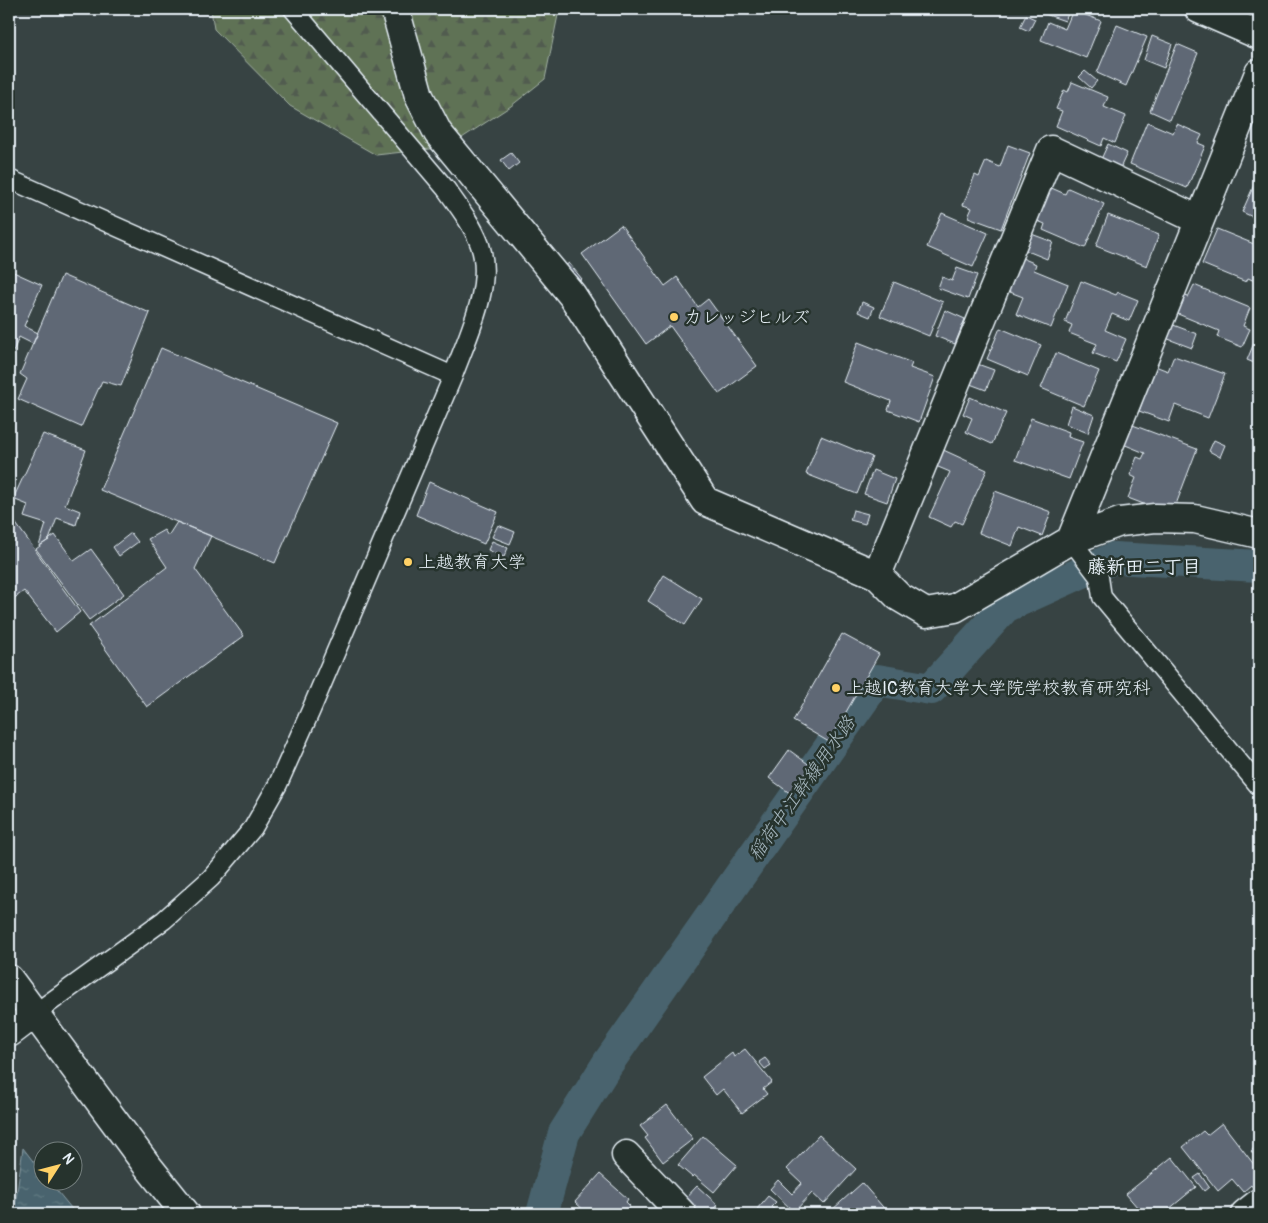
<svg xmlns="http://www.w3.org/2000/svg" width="1268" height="1223" viewBox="0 0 1268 1223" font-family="Pangolin,'Klee One',sans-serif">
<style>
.forest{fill:url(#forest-firs);stroke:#a4b2a6}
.water{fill:url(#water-ripples);stroke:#899ca5}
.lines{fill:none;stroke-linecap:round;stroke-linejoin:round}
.canal{stroke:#49646e;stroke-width:32}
.building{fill:#5e6775;stroke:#e8f1f8}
.lane-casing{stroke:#e8f1f8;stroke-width:21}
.street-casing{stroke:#e8f1f8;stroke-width:31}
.secondary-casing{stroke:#e8f1f8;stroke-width:31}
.lane{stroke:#26332d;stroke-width:18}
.street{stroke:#26332d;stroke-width:28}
.secondary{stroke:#26332d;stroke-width:28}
.poi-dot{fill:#ffd166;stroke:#26332d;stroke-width:2}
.labels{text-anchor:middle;stroke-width:5;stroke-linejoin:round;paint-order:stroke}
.poi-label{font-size:18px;fill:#e8f1f8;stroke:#26332d;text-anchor:start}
.neighbourhood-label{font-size:19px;font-weight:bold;fill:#e8f1f8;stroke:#26332d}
.water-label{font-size:19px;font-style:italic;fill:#a8b9c1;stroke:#26332d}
</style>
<defs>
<pattern id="forest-firs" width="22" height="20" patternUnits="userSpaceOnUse" patternTransform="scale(1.25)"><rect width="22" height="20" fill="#5f7255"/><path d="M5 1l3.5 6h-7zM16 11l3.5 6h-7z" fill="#515b4f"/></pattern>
<pattern id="water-ripples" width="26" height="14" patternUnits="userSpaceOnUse" patternTransform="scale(1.25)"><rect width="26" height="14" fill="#49646e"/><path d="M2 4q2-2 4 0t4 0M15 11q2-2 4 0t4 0" fill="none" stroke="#637b83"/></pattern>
</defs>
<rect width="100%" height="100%" fill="#374343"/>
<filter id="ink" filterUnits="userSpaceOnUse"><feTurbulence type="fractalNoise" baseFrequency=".02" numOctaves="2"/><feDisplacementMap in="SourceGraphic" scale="10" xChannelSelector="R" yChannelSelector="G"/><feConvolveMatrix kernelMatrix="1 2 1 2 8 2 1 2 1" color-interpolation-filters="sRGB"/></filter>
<g filter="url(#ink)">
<path class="forest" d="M 211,9 L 557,9 L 558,15 L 545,79 L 511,106 L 448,147 L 376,155 L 290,106 L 214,29 Z"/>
<path class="water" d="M 23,1148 L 42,1173 L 42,1180 L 49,1181 L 76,1214 L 14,1214 Z"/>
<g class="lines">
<path class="canal" d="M 542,1214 L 564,1133 L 608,1063 L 877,680 L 931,689 L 1005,607 L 1114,558 L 1259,566"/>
</g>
<path class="building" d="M 1047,9 L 1070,9 L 1065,21 L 1045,14 Z
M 1073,10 L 1101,21 L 1086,58 L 1041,40 L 1048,22 L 1065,29 Z
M 1026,15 L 1035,19 L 1029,31 L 1020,27 Z
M 1117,25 L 1147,37 L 1126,86 L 1097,73 Z
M 1152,36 L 1172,44 L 1164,68 L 1144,60 Z
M 1177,44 L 1198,53 L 1170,120 L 1150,111 Z
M 1085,71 L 1097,81 L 1091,88 L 1079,77 Z
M 1072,82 L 1108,97 L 1104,107 L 1126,116 L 1115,143 L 1104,138 L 1101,146 L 1056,126 L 1062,111 L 1056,109 L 1064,90 L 1068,92 Z
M 1147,122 L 1173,133 L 1177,124 L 1202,135 L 1198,143 L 1205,146 L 1187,188 L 1130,164 Z
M 1108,144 L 1127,153 L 1116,177 L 1097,168 Z
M 1008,145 L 1030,153 L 1001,229 L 968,217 L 972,208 L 963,205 L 975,175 L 979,177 L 986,161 L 1000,167 Z
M 511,153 L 519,163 L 509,171 L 501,160 Z
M 1259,174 L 1259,220 L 1242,212 Z
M 1047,186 L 1065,194 L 1068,188 L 1104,204 L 1085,248 L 1043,230 L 1045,224 L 1033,219 Z
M 942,213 L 988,233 L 973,267 L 927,247 Z
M 1108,215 L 1159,235 L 1147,266 L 1096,246 Z
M 621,225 L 665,286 L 677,277 L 698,307 L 708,299 L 757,366 L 719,394 L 670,326 L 646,344 L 582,254 Z
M 1217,229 L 1259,246 L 1259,283 L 1248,278 L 1246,282 L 1202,264 Z
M 1026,232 L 1053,242 L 1047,259 L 1020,248 Z
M 1015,255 L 1036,264 L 1034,270 L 1068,284 L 1051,328 L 1016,314 L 1023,297 L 1002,289 Z
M 569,263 L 582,279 L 576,284 L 562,268 Z
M 957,268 L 977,275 L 968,299 L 938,288 L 942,277 L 952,281 Z
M 9,270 L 42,285 L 24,326 L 38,333 L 33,344 L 19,337 L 9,362 Z
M 62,275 L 150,313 L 121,386 L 102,381 L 81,427 L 18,399 L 27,379 L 20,374 Z
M 1081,281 L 1116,295 L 1118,292 L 1138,300 L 1129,321 L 1112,314 L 1105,330 L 1126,339 L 1116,362 L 1093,353 L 1097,344 L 1069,333 L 1072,325 L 1065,322 Z
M 894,282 L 943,302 L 929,336 L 880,316 Z
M 1194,285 L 1250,308 L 1243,326 L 1250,329 L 1242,347 L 1217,337 L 1219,331 L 1173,312 L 1180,294 L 1188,297 Z
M 862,302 L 874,307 L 870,317 L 858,312 Z
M 945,310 L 965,319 L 955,344 L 935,336 Z
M 1168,323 L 1197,334 L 1192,348 L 1163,337 Z
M 1000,328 L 1041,345 L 1028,376 L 987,359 Z
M 1259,331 L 1259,365 L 1247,360 Z
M 858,342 L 912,363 L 910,368 L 935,377 L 919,422 L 888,410 L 891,401 L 843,382 Z
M 161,348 L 337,423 L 275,563 L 100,490 Z
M 1056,353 L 1099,371 L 1084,406 L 1041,388 Z
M 1174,356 L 1225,374 L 1208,418 L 1175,405 L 1169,422 L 1139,411 L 1151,377 L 1150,364 L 1168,371 Z
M 969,361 L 994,370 L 986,390 L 962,381 Z
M 970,397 L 1006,413 L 992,444 L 966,432 L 972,418 L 963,414 Z
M 1072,406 L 1094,415 L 1088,433 L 1066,424 Z
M 1031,418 L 1069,432 L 1068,437 L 1083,442 L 1069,479 L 1015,460 Z
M 1130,424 L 1197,449 L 1172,515 L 1128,498 L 1136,478 L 1130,475 L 1137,457 L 1142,459 L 1145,453 L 1123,444 Z
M 43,434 L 86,450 L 65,505 L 80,511 L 76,525 L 57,518 L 49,540 L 39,546 L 46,524 L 24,517 L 28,505 L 13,499 Z
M 821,436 L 872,457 L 857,494 L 806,474 Z
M 1214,440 L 1225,445 L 1220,457 L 1209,451 Z
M 939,448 L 987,470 L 962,524 L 955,521 L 951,527 L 929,517 L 950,472 L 931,464 Z
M 873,470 L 895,479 L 887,502 L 864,494 Z
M 429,482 L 498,512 L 484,544 L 416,515 Z
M 995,491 L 1051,512 L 1042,536 L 1019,527 L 1012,546 L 979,533 Z
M 853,510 L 868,514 L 865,524 L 850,520 Z
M 9,514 L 80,612 L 56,632 L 24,591 L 9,602 Z
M 177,522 L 211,536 L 195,569 L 244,636 L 147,707 L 89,626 L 167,567 L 148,539 L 164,530 L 168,536 Z
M 498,525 L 515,532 L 510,544 L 492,537 Z
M 131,533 L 138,542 L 119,556 L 113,547 Z
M 55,535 L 74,561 L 91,549 L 124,594 L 89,620 L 36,549 Z
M 492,541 L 508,548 L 504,557 L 488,550 Z
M 664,575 L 702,599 L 685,625 L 648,601 Z
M 842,634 L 879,654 L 829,742 L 793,721 Z
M 789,750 L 811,766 L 791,794 L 769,778 Z
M 745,1049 L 772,1082 L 763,1089 L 767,1094 L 742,1113 L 723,1089 L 716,1095 L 702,1077 L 732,1053 L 734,1057 Z
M 765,1058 L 771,1065 L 765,1069 L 759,1062 Z
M 667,1105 L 693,1139 L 663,1162 L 645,1138 L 648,1136 L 640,1126 Z
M 1222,1123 L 1259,1171 L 1259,1185 L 1254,1189 L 1251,1185 L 1243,1192 L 1232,1179 L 1218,1191 L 1183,1147 L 1203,1131 L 1207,1135 Z
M 819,1135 L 856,1169 L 824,1204 L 812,1193 L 794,1212 L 770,1189 L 778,1180 L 792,1194 L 802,1183 L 787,1169 Z
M 703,1136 L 737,1165 L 714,1192 L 694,1175 L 692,1177 L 678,1165 Z
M 1259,1144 L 1259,1161 L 1251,1151 Z
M 1172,1157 L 1196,1187 L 1163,1214 L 1143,1214 L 1126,1194 Z
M 600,1174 L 628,1199 L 626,1202 L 630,1206 L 624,1214 L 588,1214 L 575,1202 Z
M 1200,1174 L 1209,1187 L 1204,1191 L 1194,1178 Z
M 862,1183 L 889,1214 L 835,1214 L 832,1210 Z
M 697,1186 L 718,1205 L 709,1214 L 693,1214 L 681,1203 Z
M 768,1196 L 776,1202 L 771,1207 L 780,1214 L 763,1214 L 757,1209 Z"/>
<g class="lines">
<defs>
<path id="lane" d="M 293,9 L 446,189 C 458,206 473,225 480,245 C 494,286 467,337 453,376
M 9,179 L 453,376 L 311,710 L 278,784 L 253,828 L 211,878 L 164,920 L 34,1014
M 1071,540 L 1099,577 L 1102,597 L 1259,786"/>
<path id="street" d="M 395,9 L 419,96 L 438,133 L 572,295 L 705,501 L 877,575 L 899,597 L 926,613 L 955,608 L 1071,540 L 1120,522 L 1155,518 L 1195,519 L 1259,534
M 1199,9 L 1259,35
M 1071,540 L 1259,73
M 877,575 L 1051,150 L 1199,220
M 626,1155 L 682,1214
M 1245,1214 L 1259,1203"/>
<path id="secondary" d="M 9,979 L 146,1164 L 186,1214
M 9,1033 L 34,1014"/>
</defs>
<use href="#lane" class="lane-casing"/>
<use href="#street" class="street-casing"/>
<use href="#secondary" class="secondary-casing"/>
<use href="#lane" class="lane"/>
<use href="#street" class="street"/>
<use href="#secondary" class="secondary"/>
</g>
</g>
<g class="poi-dot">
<circle cx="674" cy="317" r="5"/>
<circle cx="408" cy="562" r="5"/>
<circle cx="836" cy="688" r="5"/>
</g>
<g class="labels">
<g class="poi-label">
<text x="684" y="323">カレッジヒルズ</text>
<text x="418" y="568">上越教育大学</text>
<text x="846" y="694">上越IC教育大学大学院学校教育研究科</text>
</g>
<g class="neighbourhood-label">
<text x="1144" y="573">藤新田二丁目</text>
</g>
<g class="water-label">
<text transform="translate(801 788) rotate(-55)" y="7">稲荷中江幹線用水路</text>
</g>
</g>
<rect width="1268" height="1223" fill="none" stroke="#26332d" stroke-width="30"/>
<rect x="15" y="15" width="1238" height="1193" fill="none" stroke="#e8f1f8" stroke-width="2" filter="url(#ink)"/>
<g transform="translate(58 1166) rotate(54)"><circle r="24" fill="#26332d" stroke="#747f7e"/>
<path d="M0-4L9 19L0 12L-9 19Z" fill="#ffd166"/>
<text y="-8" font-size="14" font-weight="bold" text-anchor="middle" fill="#e8f1f8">N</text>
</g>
</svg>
